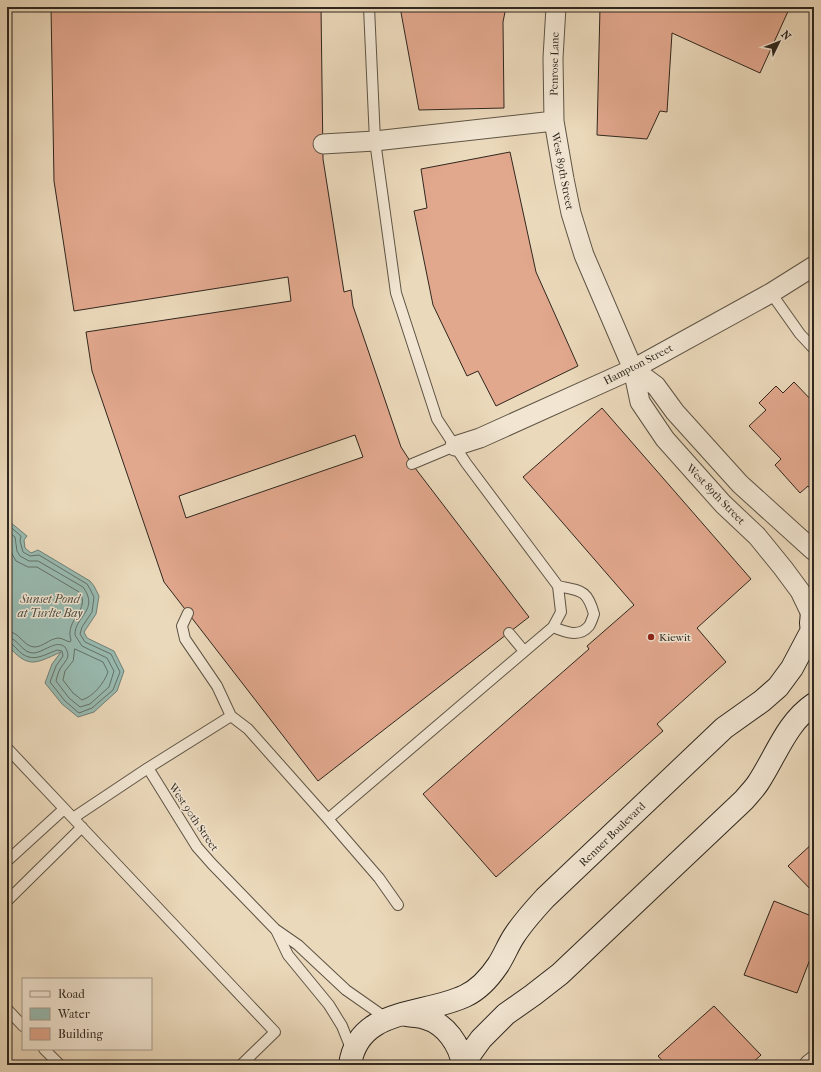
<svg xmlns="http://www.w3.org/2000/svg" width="821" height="1072" viewBox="0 0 821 1072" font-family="'IM FELL French Canon',serif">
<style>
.water{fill:#98bab0;stroke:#6e7f76}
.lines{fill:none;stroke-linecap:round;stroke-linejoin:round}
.shore{stroke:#647067;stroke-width:1}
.building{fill:#e2a88e;stroke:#2f271e;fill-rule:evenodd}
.service-casing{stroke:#5e5445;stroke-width:12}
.minor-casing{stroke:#5e5445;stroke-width:21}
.secondary-casing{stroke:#2f271e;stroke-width:24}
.service{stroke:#f2e6d3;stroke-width:10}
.minor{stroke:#f2e6d3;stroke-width:19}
.secondary{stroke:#f2e6d3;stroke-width:22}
.poi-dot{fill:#8f2418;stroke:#f2e6d3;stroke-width:1.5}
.labels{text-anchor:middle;stroke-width:3;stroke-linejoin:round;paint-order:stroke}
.street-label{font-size:11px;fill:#2f271e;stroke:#f2e6d3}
.poi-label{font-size:11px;fill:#2f271e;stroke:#f2e6d3;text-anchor:start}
.water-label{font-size:12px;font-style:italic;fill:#494c42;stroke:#f2e6d3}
</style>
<rect width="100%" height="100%" fill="#ebd9bb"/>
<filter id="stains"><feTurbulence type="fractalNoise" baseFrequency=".005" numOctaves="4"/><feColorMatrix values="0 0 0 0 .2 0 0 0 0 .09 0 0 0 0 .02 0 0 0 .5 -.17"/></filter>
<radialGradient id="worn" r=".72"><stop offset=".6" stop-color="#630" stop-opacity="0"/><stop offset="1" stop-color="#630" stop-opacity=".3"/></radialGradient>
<path class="water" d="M 7,516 L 10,522 L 27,536 L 24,540 L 25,548 L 31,553 L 38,550 L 90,581 L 94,586 L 99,596 L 96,614 L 84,632 L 87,638 L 114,651 L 124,671 L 117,691 L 94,712 L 78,717 L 62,704 L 45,683 L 52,664 L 61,652 C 34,664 29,669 7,645 Z"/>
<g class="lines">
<path class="shore" d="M 7,524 L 21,536 L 20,541 L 23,552 L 30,556 L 39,555 L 87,584 L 90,589 L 94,597 L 92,612 L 82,627 L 80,634 L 85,642 L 111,654 L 120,672 L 113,690 L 92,708 L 79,713 L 65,701 L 50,682 L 56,666 L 63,656 L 62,651 L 57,650 C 42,656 30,664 17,649 C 14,646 12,643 7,642
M 7,531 L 15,537 L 17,551 L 20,556 L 29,561 L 38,561 L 83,587 C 100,610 74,617 75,635 L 82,646 L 107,658 L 114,671 L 109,687 L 90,704 L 80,707 L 69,698 L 56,681 C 57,677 58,673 60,669 C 62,665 67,661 68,656 C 68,653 67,650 65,647 C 56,639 43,653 33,653 C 22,653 18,638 7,637
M 7,539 L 9,540 L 12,554 L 16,561 L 28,567 L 37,567 L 79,592 C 92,609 64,620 71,640 L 70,642 C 66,641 62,638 58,638 C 49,639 43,647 34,647 C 23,646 20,632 7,631
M 75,649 L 103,662 L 108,672 C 104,683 94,696 82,700 L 73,693 L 63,680 L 65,671 L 73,661 Z"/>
</g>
<path class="building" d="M 51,7 L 321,7 L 323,159 L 344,292 L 351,290 L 353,306 L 401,447 L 412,464 L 529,617 L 318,781 L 164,582 L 92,371 L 86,332 L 291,301 L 288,277 L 74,311 L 54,181 ZM 355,435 L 363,457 L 186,518 L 179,496 Z
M 400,7 L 506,7 L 503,22 L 504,108 L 419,110 Z
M 600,7 L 790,7 L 760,73 L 672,33 L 667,112 L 660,111 L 647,139 L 597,135 Z
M 510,152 L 536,272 L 578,366 L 496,406 L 478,371 L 467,376 L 433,305 L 414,211 L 427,208 L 421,169 Z
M 794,382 L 814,403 L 814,493 L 808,486 L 800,493 L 775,465 L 781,459 L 749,426 L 766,410 L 759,403 L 776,386 L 783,393 Z
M 602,408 L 751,579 L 697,628 L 726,662 L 657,724 L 663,731 L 496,877 L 423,794 L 589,649 L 587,646 L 634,605 L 523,477 Z
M 814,842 L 814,893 L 788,866 Z
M 774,901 L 814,917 L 814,949 L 797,993 L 744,975 Z
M 714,1006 L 761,1055 L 750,1065 L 666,1065 L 658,1056 Z"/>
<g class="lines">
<defs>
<path id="service" d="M 771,293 L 800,334 L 814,349
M 412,464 L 455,446
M 188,613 L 182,626 L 185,639 L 217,686 L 231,716
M 553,627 C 565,632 579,638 589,626 C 591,623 593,617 594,614 C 587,589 581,591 558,586
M 509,633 L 524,651
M 7,748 L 73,818 L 148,768 L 231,716 L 248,729 L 328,819 L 553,627 L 561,612 L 558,586 L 466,463 L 437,419 L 396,293 L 375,141 L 369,7
M 148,768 L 197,847 L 212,864 L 275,929 L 298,945 L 346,990 L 386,1018
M 73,818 L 275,1032 L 241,1065
M 328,819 L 379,878 L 398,905
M 7,861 L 64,809
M 7,901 L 82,827
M 276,930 L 288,955 L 329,1005 L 342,1026 L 352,1051
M 7,1009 L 23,1026
M 44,1049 L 60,1065"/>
<path id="minor" d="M 556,7 L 553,58 L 554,121 L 564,179 L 571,213 L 584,255 L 633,369 L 640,402 L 665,439 L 723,504 L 757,536 L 783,568 L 800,591 L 811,614
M 323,144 L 375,141 L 554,121
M 633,369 L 656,386 L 675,412 L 740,484 L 814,551
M 455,446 L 480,438 L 633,369 L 771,293 L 814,266
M 809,1065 L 814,1061"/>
<path id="secondary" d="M 814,605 C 810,617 810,629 814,641
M 406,1015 C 412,1016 420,1016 425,1018 C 446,1024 460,1045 463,1065
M 463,1064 L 481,1039 L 506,1014 L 533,995 L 560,974 L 744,800 C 749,794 754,789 758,783 C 776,756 786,723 814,704
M 350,1065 C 358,1007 423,1016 465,996 C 478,990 490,977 498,965 C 504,956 508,945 514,936 C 523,922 534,910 545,898 L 724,728 L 762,701 L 778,687 L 792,668 L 811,632"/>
</defs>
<use href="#service" class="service-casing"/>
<use href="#minor" class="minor-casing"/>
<use href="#secondary" class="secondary-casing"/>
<use href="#service" class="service"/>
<use href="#minor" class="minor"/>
<use href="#secondary" class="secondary"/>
</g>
<circle class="poi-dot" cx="651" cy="637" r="4"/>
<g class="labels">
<g class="street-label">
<text transform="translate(554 64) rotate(-89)" y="4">Penrose Lane</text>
<text transform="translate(563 171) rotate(79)" y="4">West 89th Street</text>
<text transform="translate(638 364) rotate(-27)" y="4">Hampton Street</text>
<text transform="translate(716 494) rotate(46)" y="4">West 89th Street</text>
<text transform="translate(194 817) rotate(56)" y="4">West 90th Street</text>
<text transform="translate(612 834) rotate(-44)" y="4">Renner Boulevard</text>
</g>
<g class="poi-label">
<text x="659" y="641">Kiewit</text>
</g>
<g class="water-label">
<text x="50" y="603">Sunset Pond<tspan x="50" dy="14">at Turlte Bay</tspan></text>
</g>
</g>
<rect width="821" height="1072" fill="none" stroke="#ebd9bb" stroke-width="24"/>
<rect x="8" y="8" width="805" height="1056" fill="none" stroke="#2f271e" stroke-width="2"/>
<rect x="12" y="12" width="797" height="1048" fill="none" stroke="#2f271e"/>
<rect x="22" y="978" width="130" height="72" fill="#f2e6d3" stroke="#a49a8b"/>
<rect x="30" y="991" width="20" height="6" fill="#f2e6d3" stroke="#a49a8b"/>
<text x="58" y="998" font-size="12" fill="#2f271e">Road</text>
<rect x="30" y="1008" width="20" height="12" fill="#98bab0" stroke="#a49a8b"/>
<text x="58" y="1018" font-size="12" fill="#2f271e">Water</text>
<rect x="30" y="1028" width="20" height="12" fill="#e2a88e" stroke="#a49a8b"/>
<text x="58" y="1038" font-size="12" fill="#2f271e">Building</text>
<g transform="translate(779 42) rotate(47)" stroke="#f2e6d3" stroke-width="3" paint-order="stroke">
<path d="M0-3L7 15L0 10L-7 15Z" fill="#2f271e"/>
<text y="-6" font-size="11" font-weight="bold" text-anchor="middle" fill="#2f271e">N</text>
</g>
<rect width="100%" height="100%" filter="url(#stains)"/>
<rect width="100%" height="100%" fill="url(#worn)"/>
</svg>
